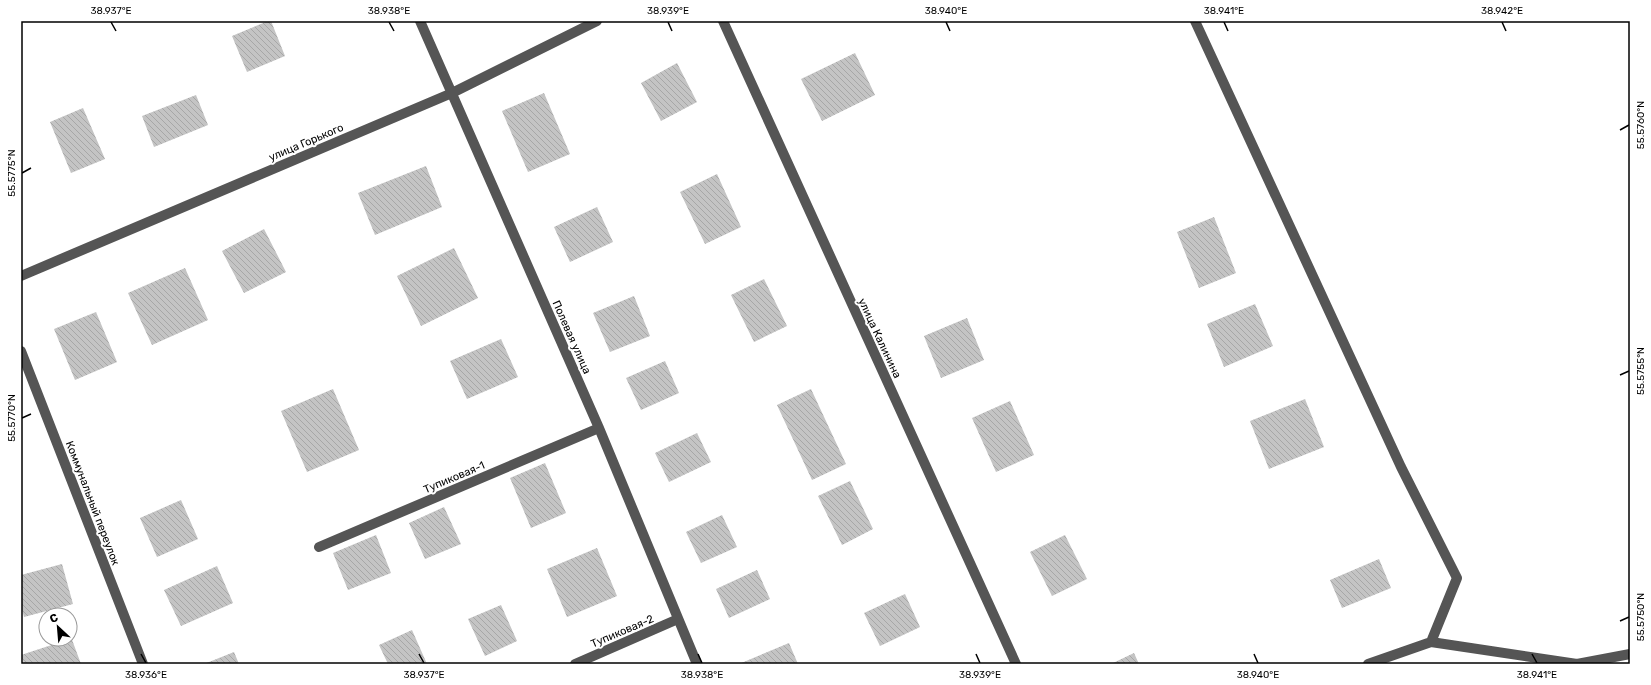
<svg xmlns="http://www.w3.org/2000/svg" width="1651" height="685" viewBox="0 0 1651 685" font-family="Rubik,sans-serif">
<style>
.building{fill:url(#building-back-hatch)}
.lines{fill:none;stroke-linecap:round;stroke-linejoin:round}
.minor{stroke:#555;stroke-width:10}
.ticks{fill:none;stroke:#000;stroke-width:1.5}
.labels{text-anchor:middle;stroke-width:4;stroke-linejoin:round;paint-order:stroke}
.street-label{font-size:11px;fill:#000;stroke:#fff}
.neatline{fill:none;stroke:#000;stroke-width:1.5}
.ticks-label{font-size:10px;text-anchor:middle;fill:#000}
</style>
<defs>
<pattern id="building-back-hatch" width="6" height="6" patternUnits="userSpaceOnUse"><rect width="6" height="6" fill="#c4c4c4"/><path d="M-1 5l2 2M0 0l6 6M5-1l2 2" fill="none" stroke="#a7a7a7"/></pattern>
</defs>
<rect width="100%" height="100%" fill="#fff"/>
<path class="building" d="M 268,21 L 271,21 L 285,56 L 247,72 L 232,36 Z
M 855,53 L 875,95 L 822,121 L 801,79 Z
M 677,63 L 697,102 L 661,121 L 641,83 Z
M 544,93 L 570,154 L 528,172 L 502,111 Z
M 196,95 L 208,125 L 154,147 L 142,116 Z
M 83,108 L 105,159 L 71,173 L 50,122 Z
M 426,166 L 442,207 L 375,235 L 358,193 Z
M 717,174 L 741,227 L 705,244 L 680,192 Z
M 597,207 L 613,242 L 570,262 L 554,227 Z
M 1214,217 L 1236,273 L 1199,288 L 1177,232 Z
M 264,229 L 286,272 L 244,293 L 222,251 Z
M 454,248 L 478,298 L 421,326 L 397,276 Z
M 185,268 L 208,320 L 152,345 L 128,293 Z
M 764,279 L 787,326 L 754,342 L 731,295 Z
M 634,296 L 650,336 L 610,352 L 593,313 Z
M 1255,304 L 1273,346 L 1224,367 L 1207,324 Z
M 96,312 L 117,362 L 75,380 L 54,329 Z
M 967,318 L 984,360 L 941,378 L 924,336 Z
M 501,339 L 518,377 L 467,399 L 450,361 Z
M 665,361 L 679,393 L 641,410 L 626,378 Z
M 333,389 L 359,450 L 307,472 L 281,411 Z
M 811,389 L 846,464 L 812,480 L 777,405 Z
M 1305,399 L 1324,447 L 1269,469 L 1250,421 Z
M 1010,401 L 1034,455 L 996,472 L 972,418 Z
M 697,433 L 711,462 L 669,482 L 655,453 Z
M 545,463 L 566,513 L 531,528 L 510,478 Z
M 850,481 L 873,529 L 842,545 L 818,496 Z
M 181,500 L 198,539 L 157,557 L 140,518 Z
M 444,507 L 461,544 L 425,559 L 409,523 Z
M 722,515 L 737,547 L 701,563 L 686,532 Z
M 376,535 L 391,573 L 348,590 L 333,553 Z
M 1065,535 L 1087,579 L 1052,596 L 1030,552 Z
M 597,548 L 617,596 L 567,617 L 547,569 Z
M 1379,559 L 1391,588 L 1342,608 L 1330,580 Z
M 62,564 L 73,604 L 24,617 L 21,605 L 21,575 Z
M 217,566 L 233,603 L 181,626 L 164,590 Z
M 757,570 L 770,599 L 729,618 L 716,589 Z
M 905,594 L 920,627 L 880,646 L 864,613 Z
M 501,605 L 517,641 L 485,656 L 468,619 Z
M 412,630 L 427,664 L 388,664 L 379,645 Z
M 71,637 L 81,664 L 24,664 L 21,655 L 70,639 Z
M 789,643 L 798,664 L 739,664 Z
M 234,652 L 239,664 L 204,664 Z
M 1134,653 L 1139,664 L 1111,664 Z"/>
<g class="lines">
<path class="minor" d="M 420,21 L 599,428 L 697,664
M 723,21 L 1016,664
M 1195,21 L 1401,467 L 1457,578 L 1431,642 L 1368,664
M 21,276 L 452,93 L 597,21
M 21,351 L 143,664
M 319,547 L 599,428
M 1431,642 L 1577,664
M 575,664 L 678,619
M 1577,664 L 1630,654"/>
</g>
<path class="ticks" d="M 111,22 L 116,31M 389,22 L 394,31M 668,22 L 672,31M 946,22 L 950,31M 1224,22 L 1228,31M 1502,22 L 1506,31M 1620,130 L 1629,125M 22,173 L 31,168M 1620,375 L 1629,371M 22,418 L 31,414M 1620,621 L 1629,617M 141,654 L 146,663M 419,654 L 424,663M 698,654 L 702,663M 976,654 L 980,663M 1254,654 L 1258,663M 1532,654 L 1537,663"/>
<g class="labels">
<g class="street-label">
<text transform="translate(306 142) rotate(-23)" y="4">улица Горького</text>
<text transform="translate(572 337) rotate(66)" y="4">Полевая улица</text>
<text transform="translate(880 338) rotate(65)" y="4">улица Калинина</text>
<text transform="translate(454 477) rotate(-23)" y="4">Тупиковая-1</text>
<text transform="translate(93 503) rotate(69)" y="4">Коммунальный переулок</text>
<text transform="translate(622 631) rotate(-23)" y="4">Тупиковая-2</text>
</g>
</g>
<rect width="1651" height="685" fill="none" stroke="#ffffff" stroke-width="44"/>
<g transform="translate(58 627) rotate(334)"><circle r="19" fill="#ffffff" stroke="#999999"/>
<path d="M0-3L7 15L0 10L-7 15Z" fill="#000000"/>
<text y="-6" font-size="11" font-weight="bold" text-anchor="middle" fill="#000000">С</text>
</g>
<rect x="22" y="22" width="1607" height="641" class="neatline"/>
<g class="ticks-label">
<text x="111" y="14">38.937°E</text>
<text x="389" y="14">38.938°E</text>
<text x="668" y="14">38.939°E</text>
<text x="946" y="14">38.940°E</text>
<text x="1224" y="14">38.941°E</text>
<text x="1502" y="14">38.942°E</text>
<text transform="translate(1640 125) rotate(-90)" y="4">55.5760°N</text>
<text transform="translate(11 173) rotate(-90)" y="4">55.5775°N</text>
<text transform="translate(1640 371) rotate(-90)" y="4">55.5755°N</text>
<text transform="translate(11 418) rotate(-90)" y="4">55.5770°N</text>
<text transform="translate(1640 617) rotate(-90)" y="4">55.5750°N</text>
<text x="146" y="678">38.936°E</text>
<text x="424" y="678">38.937°E</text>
<text x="702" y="678">38.938°E</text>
<text x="980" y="678">38.939°E</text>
<text x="1258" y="678">38.940°E</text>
<text x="1537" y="678">38.941°E</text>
</g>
</svg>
